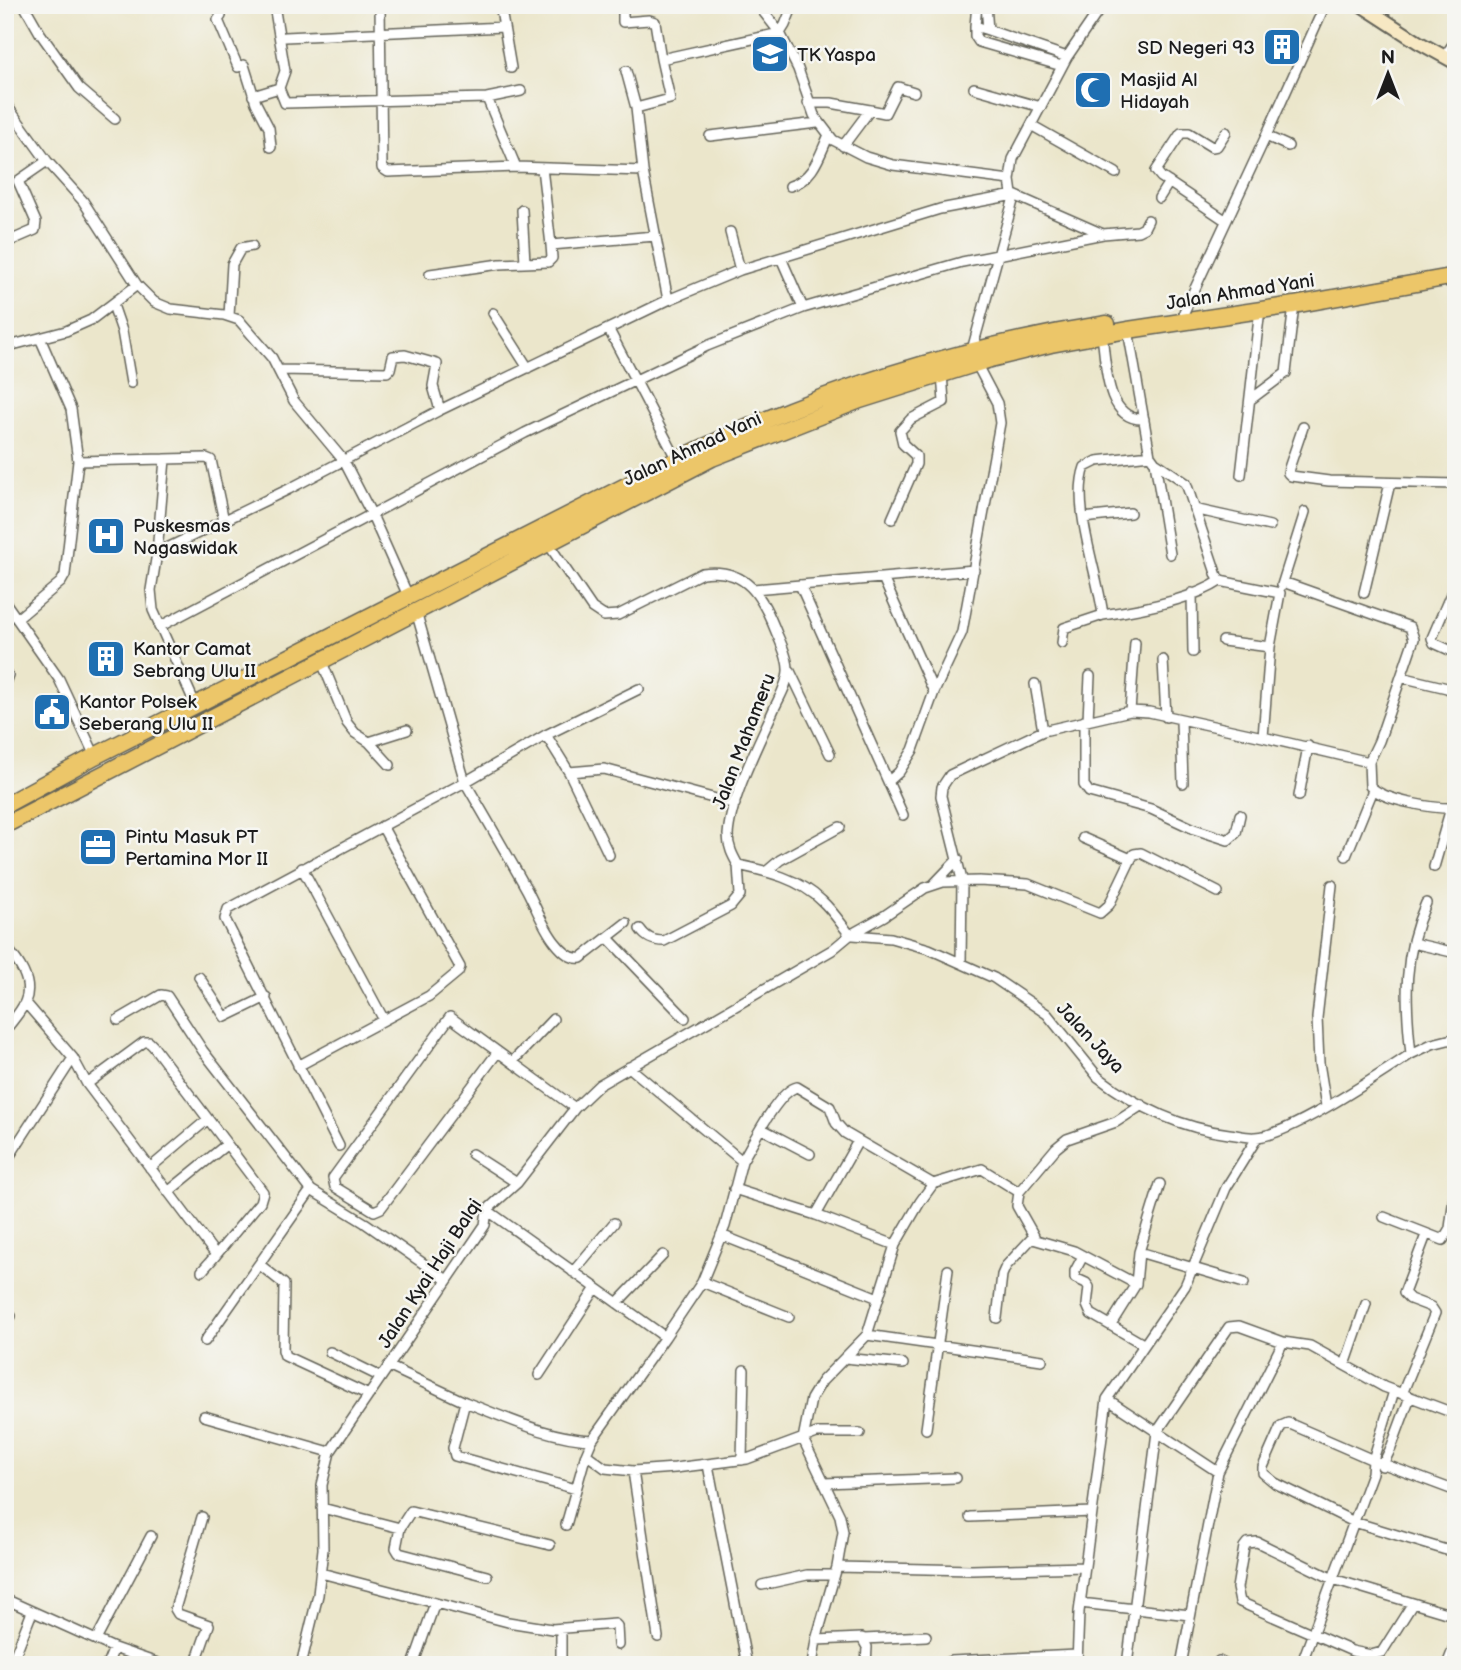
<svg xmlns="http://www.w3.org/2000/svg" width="1461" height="1670" viewBox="0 0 1461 1670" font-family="'Balsamiq Sans',sans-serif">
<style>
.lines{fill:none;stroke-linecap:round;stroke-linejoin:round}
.street-casing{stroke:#646359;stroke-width:12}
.secondary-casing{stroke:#646359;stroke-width:16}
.highway-casing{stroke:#646359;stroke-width:19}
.street{stroke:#fff;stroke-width:9}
.secondary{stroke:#f7e8c3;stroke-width:12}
.highway{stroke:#ecc669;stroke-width:16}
.labels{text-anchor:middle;stroke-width:5;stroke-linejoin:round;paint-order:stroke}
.poi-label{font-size:19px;fill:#1c1c1c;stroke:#f6f6f2;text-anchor:start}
.street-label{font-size:19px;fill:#1c1c1c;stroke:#f6f6f2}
</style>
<rect width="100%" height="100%" fill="#f6f6f2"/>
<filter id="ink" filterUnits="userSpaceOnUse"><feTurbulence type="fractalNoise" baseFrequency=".0143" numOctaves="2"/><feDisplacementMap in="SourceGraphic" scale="14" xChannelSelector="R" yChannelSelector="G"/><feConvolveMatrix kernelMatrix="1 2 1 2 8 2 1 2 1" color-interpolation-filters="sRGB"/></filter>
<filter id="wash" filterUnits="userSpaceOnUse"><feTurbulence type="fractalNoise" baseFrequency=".00686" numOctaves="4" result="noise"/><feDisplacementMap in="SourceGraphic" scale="28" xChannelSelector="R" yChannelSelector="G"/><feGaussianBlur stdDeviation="1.57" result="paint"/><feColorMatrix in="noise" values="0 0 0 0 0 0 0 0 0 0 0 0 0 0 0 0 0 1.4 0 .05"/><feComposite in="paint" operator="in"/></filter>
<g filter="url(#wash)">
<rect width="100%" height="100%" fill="#ebe6cb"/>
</g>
<g filter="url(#ink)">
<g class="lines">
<defs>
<path id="street" d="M 24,5 L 40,33 L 79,88 L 115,119
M 217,5 L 221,16 L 218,20 L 238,67 L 244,65 L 256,103 L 269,128 L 271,147
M 274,5 L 285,71 L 279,88
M 380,5 L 382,168 L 388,172 L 516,167 L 643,171 L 668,300
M 623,5 L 623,22 L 649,20 L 655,22 L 661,59
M 758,5 L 780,33 L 798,69 L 814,115 L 833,140 L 866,157 L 893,165 L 1010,180
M 918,5 L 921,5
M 977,5 L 975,26 L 988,30
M 986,5 L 988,30 L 1067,57
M 5,8 L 10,5
M 975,26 L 975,36 L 979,42 L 1062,66
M 504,27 L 511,68
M 285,37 L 504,27 L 500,5
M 1444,57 L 1456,40
M 626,71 L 636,108
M 974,88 L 1041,107
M 253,96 L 279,88 L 285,103 L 487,98 L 516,167
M 487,98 L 521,91
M 5,103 L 47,161 L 83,201 L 137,285 L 154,302 L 171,309 L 224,315 L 239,320 L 272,358 L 294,401 L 344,461 L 372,515 L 409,598
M 808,103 L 831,103 L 870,110
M 1031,125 L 1116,173
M 710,136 L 817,123
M 1266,136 L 1325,5
M 843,146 L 870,110 L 885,113 L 898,87 L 914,92
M 542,168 L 551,245
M 643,171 L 636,108 L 670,99 L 661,59 L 780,33 L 785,25 L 793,5
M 790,186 C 813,179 819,157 828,137
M 1159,198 L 1169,182
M 522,210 L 525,262
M 1225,220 L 1161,177 L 1156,171 L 1181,133 L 1189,133 L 1212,147 L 1217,146 L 1226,132
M 730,232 L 740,270
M 5,243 L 35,230 L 36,222 L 18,181 L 47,161
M 781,258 L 803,308
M 430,274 L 500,264 L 548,262 L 552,258 L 551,245 L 655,236
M 113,305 L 122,331 L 131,383
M 1184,312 L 1266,136 L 1288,146
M 493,313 L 528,368
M 229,316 L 232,264 L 241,248 L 252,246
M 609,330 L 677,460
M 1128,330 L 1150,455 L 1155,462 L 1186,483 L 1217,576 L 1220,581 L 1280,593 L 1270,647 L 1263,737 L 1369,762 L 1370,786 C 1383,801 1436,809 1456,808
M 1102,335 C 1106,362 1105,421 1144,419
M 5,347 L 66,331 L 91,320 L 137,285
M 972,350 L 1013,201 L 1010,180 L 1013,159 L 1067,57 L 1097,13 L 1109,5
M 280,370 L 387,372 L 390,369 L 393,356 L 405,355 L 437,364 L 433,386 L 440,410
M 1250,400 L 1286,373 L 1294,305
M 1303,427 L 1289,468 L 1288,473 L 1291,476 L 1329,481 L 1456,484
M 165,459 L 206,458 L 211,460 L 224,521
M 78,461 L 165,459 L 157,553
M 1155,462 L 1170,554
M 1241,475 L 1260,309
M 1194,509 L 1270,526
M 1083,518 L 1130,513
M 892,519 L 916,464 L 916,456 L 903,444 L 900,431 L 911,419 L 944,402 L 942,373
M 547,542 L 592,608 L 604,616 L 618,615 L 702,573 C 747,567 762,596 777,634 C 781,643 788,658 788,669 C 789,682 779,698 774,709 C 758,745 731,797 728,835 C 728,847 733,856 738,865 C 767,871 800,879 822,901 C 833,911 841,924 850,935
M 883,578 L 934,692
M 1283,582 L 1410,627 L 1414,639 L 1401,677 L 1447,688 L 1456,693
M 1456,582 L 1432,638 L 1434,643 L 1456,653
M 800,585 L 903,815
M 1282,585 L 1305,512
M 753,589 L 974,570
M 1192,593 L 1193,652
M 1364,593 L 1390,483
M 5,602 L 59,679 L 95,756
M 416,611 L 465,782 L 546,735 L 639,689
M 1103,615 C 1137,610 1192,600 1220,581
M 17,619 L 61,582 L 65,575 L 78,461 L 71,409 L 40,338
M 159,627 L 525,433 L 707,346 L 803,308 L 962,262 L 1103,234 L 1138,231 L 1144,228 L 1148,220
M 1223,641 L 1270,647
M 1062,643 L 1064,628 L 1103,615 C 1098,573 1071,506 1085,467 L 1097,461 L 1150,455
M 1163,660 L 1166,717
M 322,662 L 347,723 L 355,733 L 369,742 L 390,765
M 789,669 L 830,754
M 5,683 L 8,675
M 1035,684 L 1043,731
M 196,706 L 153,610 L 151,590 L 157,553 L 289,489 L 440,410 L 668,300 L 740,270 L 940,209 L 1014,195 L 1103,234
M 1130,711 L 1135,643
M 1088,720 L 1090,676
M 1084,721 L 1084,785 L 1089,792 L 1151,809 L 1194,829 L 1228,840 L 1236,833 L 1240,815
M 1181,721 L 1183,783
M 546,735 L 569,772 L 604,769 L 735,804
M 369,742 L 407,730
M 1369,762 L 1379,741 L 1401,677
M 569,772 L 609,855
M 889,781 L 899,772 L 913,750 L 934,692 L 962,632 L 1000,423 L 997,403 L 976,363
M 1299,796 L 1308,746
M 382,826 L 460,967 L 458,972 L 429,996 L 384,1020
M 1083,838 L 1131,859
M 1346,856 L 1373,790
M 1434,867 L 1451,808
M 767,871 L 780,860 L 840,827
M 933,885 L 958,859
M 640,929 C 646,938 653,941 664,941 L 731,906 L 740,895 L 738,865
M 853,935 L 891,938 L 929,949 L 994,978 L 1047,1014 L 1098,1077 C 1137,1107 1181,1128 1229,1134 C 1238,1135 1247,1138 1256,1137 C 1289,1136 1380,1074 1411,1054 L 1432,1044 L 1456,1038
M 608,938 L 685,1018
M 1413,943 L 1456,953
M 5,946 C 18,961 34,981 25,1002 C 21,1012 11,1022 5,1031
M 961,963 L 962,880 L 941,796 L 942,787 L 950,775 L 1043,731 L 1130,711 L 1149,712 L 1263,737
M 199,977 L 225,1017 L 266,997
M 25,1002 L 73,1058 L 87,1084 L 216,1255 L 202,1271
M 118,1020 L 161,995 L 167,996 L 203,1051 L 311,1190 L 365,1223 L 447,1280
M 497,1053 L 381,1208 L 374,1211 L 335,1187 L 333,1178 L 450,1017 L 575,1108
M 1411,1054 C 1405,999 1403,954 1426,903
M 513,1061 L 553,1019
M 298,1066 L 384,1020 L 302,868
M 629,1067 L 742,1161 L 725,1226 L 702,1282 L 665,1337
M 87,1084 L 144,1042 L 149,1042 L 153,1046 L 263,1192 L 260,1202 L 216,1255
M 1326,1106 L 1319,1063 L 1317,1018 L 1332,885
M 762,1129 L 810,1154
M 339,1146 L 225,919 L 228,909 L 465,782 C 486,818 507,854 527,890 C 536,907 543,927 555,942 C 562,951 571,960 581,958 L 626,923
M 472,1154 L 517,1183
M 742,1161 C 753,1143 778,1091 797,1087 L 830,1107 L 836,1123 L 845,1133 L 933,1184
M 5,1163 L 73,1058
M 150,1168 L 208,1119
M 1160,1184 L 1139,1252 L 1244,1283
M 734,1189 L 816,1215 L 895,1245
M 168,1192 L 227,1144
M 487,1210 L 665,1337 L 592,1440 L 586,1454 L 566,1525
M 816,1215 L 858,1141
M 1384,1217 L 1443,1240 L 1450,1228 L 1456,1182
M 721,1235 L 878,1298
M 1033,1239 L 1074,1251 L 1136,1284
M 1083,1256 L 1075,1271 L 1075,1278 L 1086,1283 L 1089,1287 L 1087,1305 L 1091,1314 L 1143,1344
M 260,1265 L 284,1284 L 283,1350 L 285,1356 L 369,1395
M 573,1272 L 614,1223
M 702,1282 L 789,1317
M 617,1303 L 663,1255
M 5,1313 L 11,1316
M 997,1318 L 1002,1275 L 1006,1266 L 1034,1236 L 1017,1206 L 1019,1192 L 1056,1148 L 1067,1139 L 1116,1122 L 1142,1105
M 1111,1324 L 1136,1284 L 1139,1252
M 867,1335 L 1042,1360
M 205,1341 L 311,1190
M 330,1352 L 381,1377
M 845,1358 L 903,1364
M 1345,1365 L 1366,1304
M 388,1366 L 465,1402
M 539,1375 L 596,1288
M 1402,1394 L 1435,1313 L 1431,1307 L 1410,1299 L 1404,1293 L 1426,1235
M 204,1416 L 330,1452
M 926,1429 L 948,1270
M 586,1454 L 605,1468 L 633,1471 L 675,1468 L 747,1459 L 817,1433 L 860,1433
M 742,1460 L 744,1370
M 708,1465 L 747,1665
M 1382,1466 L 1391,1448 L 1410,1397
M 633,1471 L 658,1637
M 1218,1472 L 1283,1342 L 1310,1346 L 1384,1387 L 1456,1414
M 824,1483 L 956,1478
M 576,1489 L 455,1456 L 453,1448 L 465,1402 C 507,1418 548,1438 592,1440
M 1456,1491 L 1373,1460 L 1288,1423 L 1281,1426 L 1263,1467 L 1263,1473 L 1275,1483 L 1354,1522 L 1456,1553
M 322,1508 L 400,1528 L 411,1511 L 550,1545
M 970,1517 L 1092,1512
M 400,1528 L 396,1548 L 399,1553 L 487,1576
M 837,1567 L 972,1570 L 1085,1567
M 321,1573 L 508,1622 L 552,1629 L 615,1624 L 617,1626 L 618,1645
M 762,1585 L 807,1575 L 834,1575
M 5,1599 L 114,1648 L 163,1665
M 1080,1603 L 1190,1615
M 1413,1603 L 1382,1652 L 1371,1655 L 1352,1651 L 1240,1602 L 1237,1588 L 1244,1547 L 1247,1543 L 1257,1542 L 1333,1579 L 1456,1616
M 561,1628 L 561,1665
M 864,1639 L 926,1636
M 96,1640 L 151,1536
M 1219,1661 L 1227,1665
M 11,1665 L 32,1612
M 107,1665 L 114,1648
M 195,1665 L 209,1625 L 178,1614 L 175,1609 L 202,1517
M 301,1665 L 318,1595 L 323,1549 L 322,1485 L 330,1452 L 485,1225 L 487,1210 L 517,1183 L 575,1108 L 599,1085 L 832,950 L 850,935 L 884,916 L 925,888 L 943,882 L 979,881 L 1028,884 L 1100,913 L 1109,905 L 1131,859 L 1134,854 L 1141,853 L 1218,892
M 413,1665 L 435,1603
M 812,1665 L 816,1640
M 866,1665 L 867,1647 L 862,1638 L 816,1640 L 837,1567 L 843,1532 L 840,1516 L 803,1439 L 811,1399 L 822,1381 L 867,1335 L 895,1245 L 920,1202 L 933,1184 L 982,1169 L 1019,1192
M 942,1665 L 951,1661 L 1077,1655
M 1077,1665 L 1079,1612 L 1107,1399
M 1127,1665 L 1157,1432 L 1229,1327 L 1239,1326 L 1283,1342
M 1181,1665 L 1218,1472 L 1107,1399 L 1185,1286 L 1226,1188 L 1257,1138
M 1301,1665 L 1372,1473 L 1373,1460 L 1394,1391
M 1447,1665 L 1456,1642"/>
<path id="secondary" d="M 1361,5 L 1418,42 L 1456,63"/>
<path id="highway" d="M 5,805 L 95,756 L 677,460 C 813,393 957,347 1107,324
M 5,825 L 712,458 L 860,400 L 990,359 L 1051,344 L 1128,330 L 1294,305 L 1456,276"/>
</defs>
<use href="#street" class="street-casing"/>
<use href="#secondary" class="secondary-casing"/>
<use href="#highway" class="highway-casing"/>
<use href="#street" class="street"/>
<use href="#secondary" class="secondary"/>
<use href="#highway" class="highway"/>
</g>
</g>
<defs>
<symbol id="building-square" viewBox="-11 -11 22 22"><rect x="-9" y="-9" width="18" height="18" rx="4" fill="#1f6fb2" stroke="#f6f6f2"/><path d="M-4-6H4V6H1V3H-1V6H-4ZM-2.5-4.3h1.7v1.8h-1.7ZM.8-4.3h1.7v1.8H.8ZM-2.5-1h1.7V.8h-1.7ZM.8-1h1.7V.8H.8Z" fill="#fff"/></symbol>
<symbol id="school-square" viewBox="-11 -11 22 22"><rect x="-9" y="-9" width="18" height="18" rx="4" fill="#1f6fb2" stroke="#f6f6f2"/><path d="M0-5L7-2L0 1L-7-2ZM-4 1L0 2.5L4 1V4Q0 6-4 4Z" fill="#fff"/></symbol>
<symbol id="mosque-square" viewBox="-11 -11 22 22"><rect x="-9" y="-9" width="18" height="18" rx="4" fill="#1f6fb2" stroke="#f6f6f2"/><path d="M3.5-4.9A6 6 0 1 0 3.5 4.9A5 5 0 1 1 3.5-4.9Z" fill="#fff"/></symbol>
<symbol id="hospital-square" viewBox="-11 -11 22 22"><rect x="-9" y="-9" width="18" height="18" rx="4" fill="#1f6fb2" stroke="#f6f6f2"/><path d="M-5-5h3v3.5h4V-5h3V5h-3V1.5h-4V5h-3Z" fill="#fff"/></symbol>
<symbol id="civic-square" viewBox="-11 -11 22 22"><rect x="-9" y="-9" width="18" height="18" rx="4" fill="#1f6fb2" stroke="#f6f6f2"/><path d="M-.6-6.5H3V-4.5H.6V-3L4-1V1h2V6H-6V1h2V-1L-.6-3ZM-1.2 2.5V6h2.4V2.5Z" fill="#fff"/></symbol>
<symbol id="office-square" viewBox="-11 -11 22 22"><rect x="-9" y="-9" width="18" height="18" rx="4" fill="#1f6fb2" stroke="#f6f6f2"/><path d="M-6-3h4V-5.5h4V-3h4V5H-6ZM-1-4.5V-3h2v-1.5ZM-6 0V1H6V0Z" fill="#fff"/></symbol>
</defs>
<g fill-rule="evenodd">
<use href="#building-square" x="1260" y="25" width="44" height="44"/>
<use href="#school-square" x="748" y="32" width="44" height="44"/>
<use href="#mosque-square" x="1071" y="68" width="44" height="44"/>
<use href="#hospital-square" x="84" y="514" width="44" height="44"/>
<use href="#building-square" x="84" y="637" width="44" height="44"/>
<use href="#civic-square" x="30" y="690" width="44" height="44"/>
<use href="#office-square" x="76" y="825" width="44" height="44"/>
</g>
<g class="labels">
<g class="poi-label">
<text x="1255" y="54" text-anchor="end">SD Negeri 93</text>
<text x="797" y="61">TK Yaspa</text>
<text x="1120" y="86">Masjid Al<tspan x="1120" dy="22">Hidayah</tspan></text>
<text x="133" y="532">Puskesmas<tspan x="133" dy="22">Nagaswidak</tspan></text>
<text x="133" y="655">Kantor Camat<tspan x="133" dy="22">Sebrang Ulu II</tspan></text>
<text x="79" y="708">Kantor Polsek<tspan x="79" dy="22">Seberang Ulu II</tspan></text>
<text x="125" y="843">Pintu Masuk PT<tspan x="125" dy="22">Pertamina Mor II</tspan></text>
</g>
<g class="street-label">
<text transform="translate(1240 291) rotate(-9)" y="7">Jalan Ahmad Yani</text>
<text transform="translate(692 448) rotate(-25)" y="7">Jalan Ahmad Yani</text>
<text transform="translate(743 741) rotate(-69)" y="7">Jalan Mahameru</text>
<text transform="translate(1091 1037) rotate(47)" y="7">Jalan Jaya</text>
<text transform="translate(429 1273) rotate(-57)" y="7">Jalan Kyai Haji Balqi</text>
</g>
</g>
<rect width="1461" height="1670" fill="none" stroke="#f6f6f2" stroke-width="28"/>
<g transform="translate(1388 74)" stroke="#f6f6f2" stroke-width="5" paint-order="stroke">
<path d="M0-5L12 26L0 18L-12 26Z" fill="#1c1c1c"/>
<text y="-10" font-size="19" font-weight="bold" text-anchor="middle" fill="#1c1c1c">N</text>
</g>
</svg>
